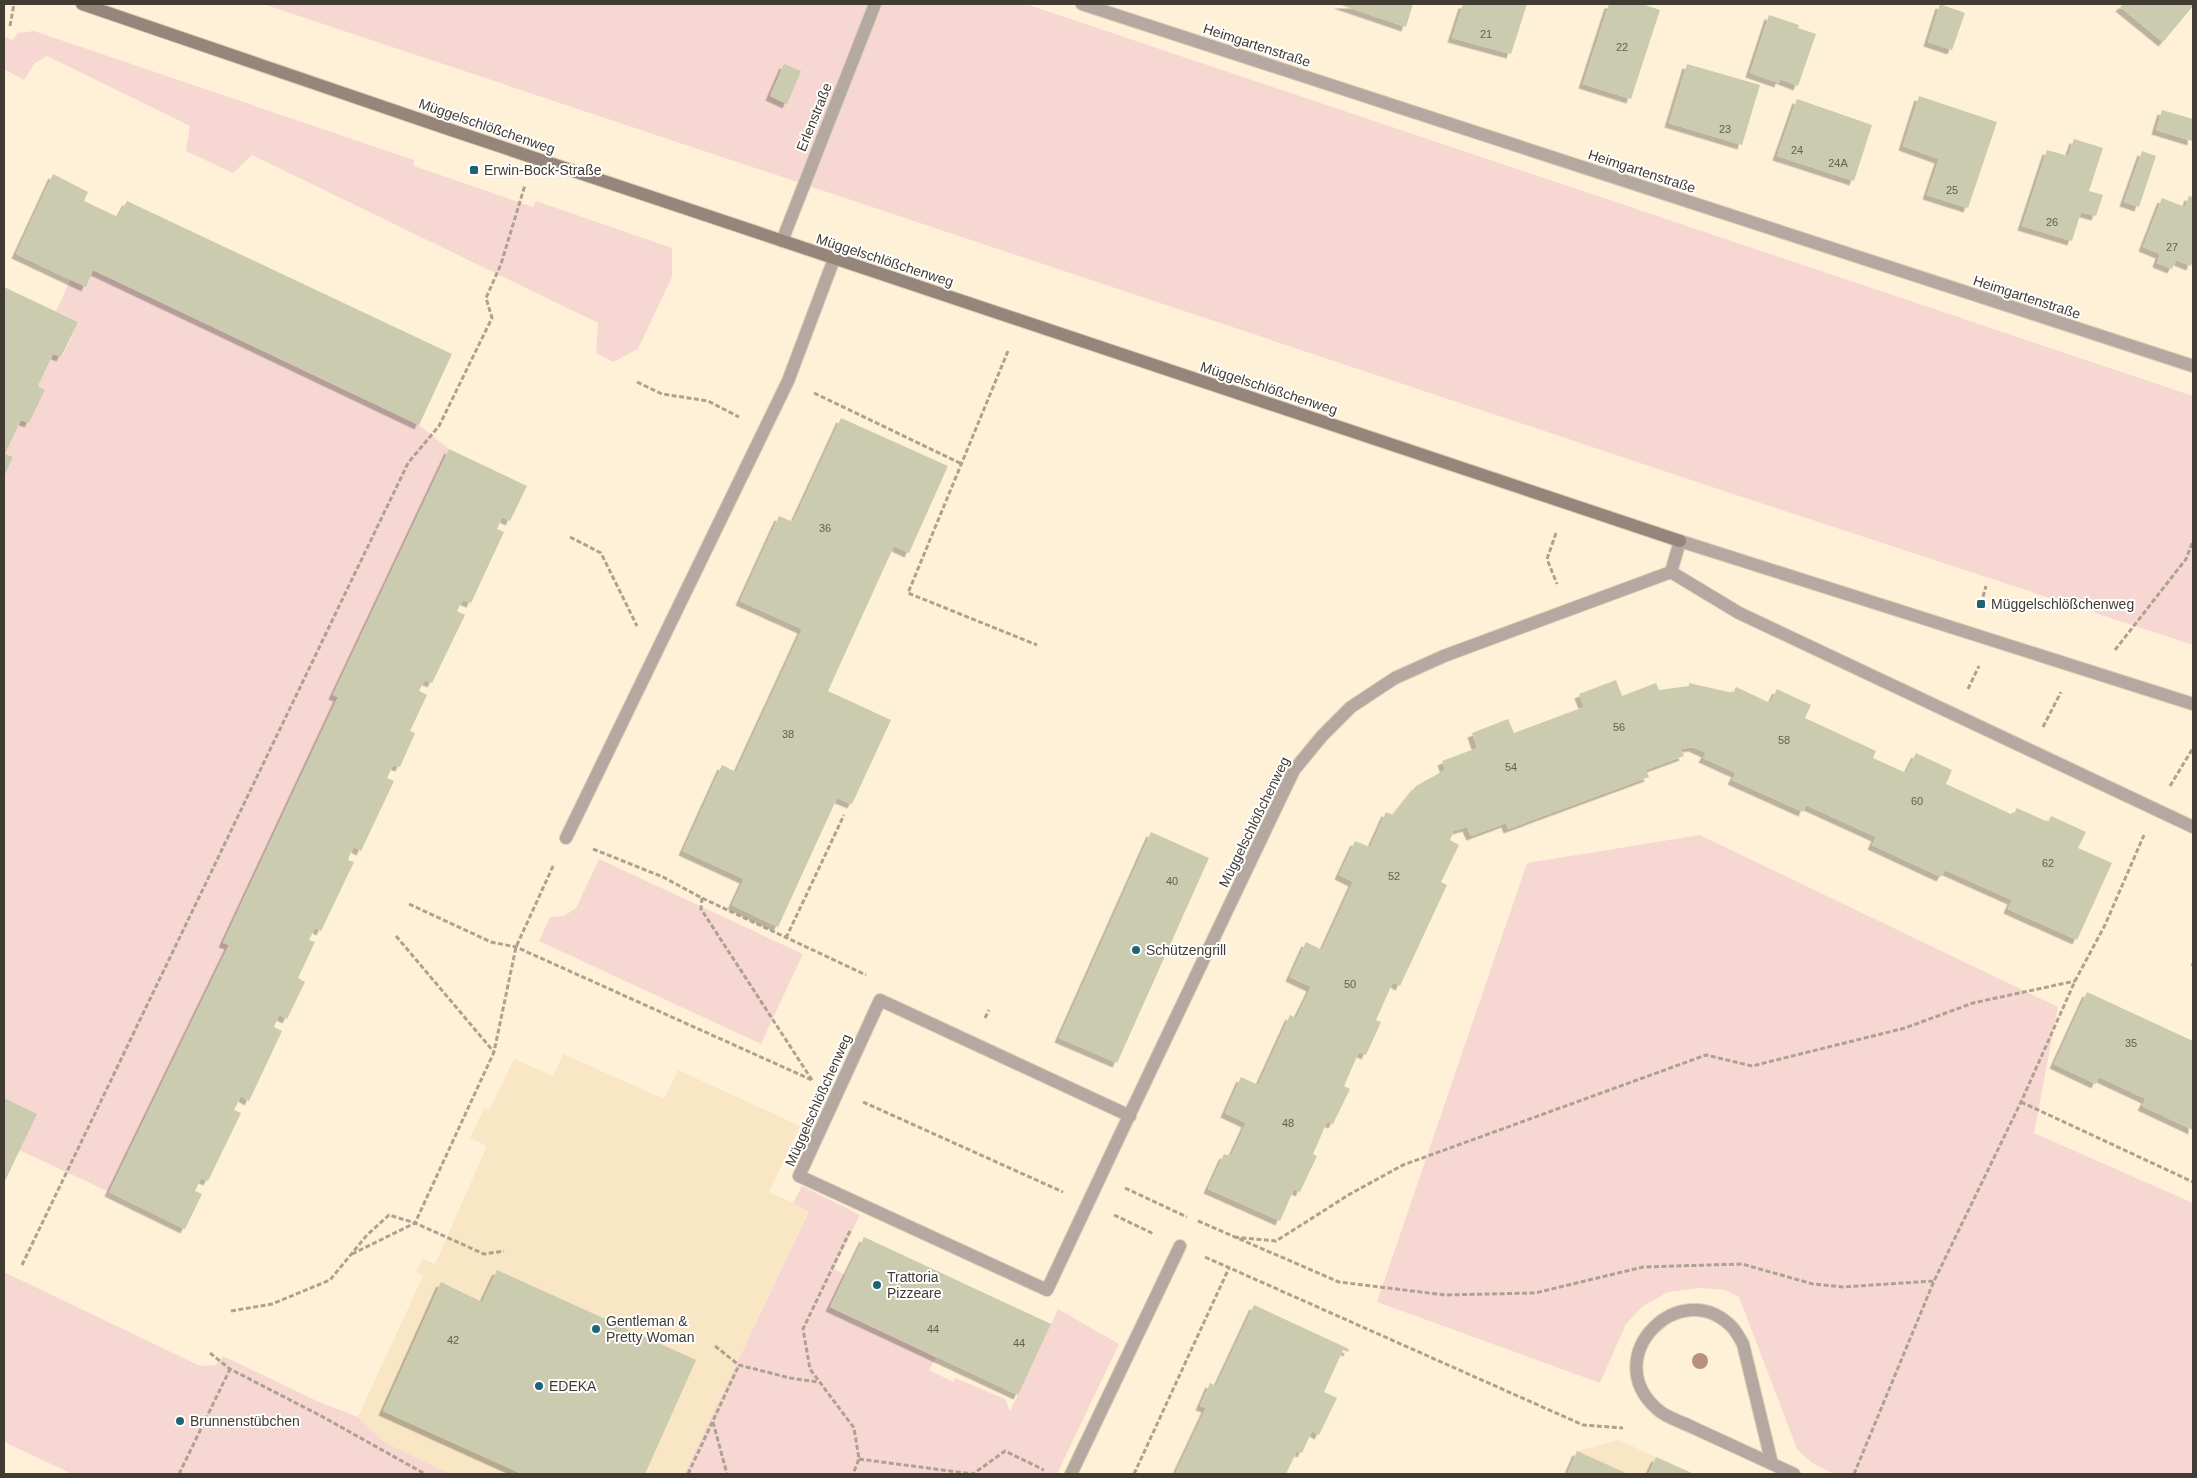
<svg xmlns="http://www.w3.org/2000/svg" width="2197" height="1478" viewBox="0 0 2197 1478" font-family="Helvetica,sans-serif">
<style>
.built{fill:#f8e6c5}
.green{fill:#f7d7d2}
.building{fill:#cacbaf;filter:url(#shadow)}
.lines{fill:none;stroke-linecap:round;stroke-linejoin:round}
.lane-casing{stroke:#d9cdb6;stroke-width:14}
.street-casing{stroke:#d9cdb6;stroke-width:14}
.secondary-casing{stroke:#d9cdb6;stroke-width:14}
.path{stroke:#ada28f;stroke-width:3;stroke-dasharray:5 2.5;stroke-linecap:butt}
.lane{stroke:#b4a8a1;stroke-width:12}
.street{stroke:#b4a8a1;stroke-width:12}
.secondary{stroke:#95857a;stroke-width:12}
.tree{fill:#b89080}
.poi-dot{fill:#1d6474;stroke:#fff;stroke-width:2}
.labels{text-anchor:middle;stroke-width:4;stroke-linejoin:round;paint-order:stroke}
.number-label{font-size:11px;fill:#635f50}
.street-label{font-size:14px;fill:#413b31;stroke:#fff}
.poi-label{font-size:14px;fill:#413b31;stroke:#fff;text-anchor:start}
</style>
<defs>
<filter id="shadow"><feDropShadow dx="-4.5" dy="4.5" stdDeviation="0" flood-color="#0004"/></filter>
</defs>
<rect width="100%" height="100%" fill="#fff1d7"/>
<path class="built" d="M 563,1054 L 664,1099 L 678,1070 L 800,1126 L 769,1192 L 809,1210 L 684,1474 L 450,1474 L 384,1442 L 358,1417 L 423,1276 L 416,1272 L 423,1259 L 435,1264 L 487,1146 L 470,1138 L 484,1108 L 490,1109 L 514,1059 L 553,1076 Z
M 1618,1440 L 1694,1474 L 1567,1474 L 1577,1451 Z"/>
<path class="green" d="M 263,4 L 1026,4 L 2193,396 L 2193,645 L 1730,493 Z
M 34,31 L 414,160 L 414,166 L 533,207 L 536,201 L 672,248 L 672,277 L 638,349 L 613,362 L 596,353 L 598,323 L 252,155 L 233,173 L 186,151 L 190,126 L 47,56 L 35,63 L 24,80 L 4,69 L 4,37 L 13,40 L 18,33 Z
M 93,270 L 419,425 L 449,449 L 333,694 L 338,697 L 223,942 L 229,945 L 109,1192 L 19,1150 L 36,1114 L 4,1098 L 4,477 L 13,457 L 5,454 L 21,420 L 29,423 L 45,390 L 38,386 L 53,354 L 62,357 L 78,322 L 56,311 L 71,279 L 86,286 Z
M 1700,835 L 2058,1007 L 2034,1133 L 2193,1203 L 2193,1474 L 1834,1474 L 1812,1463 L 1797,1449 L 1739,1297 L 1725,1290 L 1700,1288 L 1668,1292 L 1642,1307 L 1626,1324 L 1600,1383 L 1377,1302 L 1527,863 Z
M 599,859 L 803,954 L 761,1044 L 539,941 L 550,917 L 564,916 L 576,908 Z
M 802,1186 L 860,1215 L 834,1269 L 845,1275 L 830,1307 L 936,1358 L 929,1370 L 953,1382 L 955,1378 L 1005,1399 L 1010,1411 L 1058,1309 L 1119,1344 L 1057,1474 L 684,1474 L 809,1211 L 793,1203 Z
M 4,1272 L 198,1365 L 207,1366 L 216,1365 L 223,1356 L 317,1401 L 358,1417 L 384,1442 L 450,1474 L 72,1474 L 4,1442 Z"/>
<path class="building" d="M 1338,4 L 1413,4 L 1406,27 Z
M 1463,4 L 1527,4 L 1511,54 L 1452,38 Z
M 1609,4 L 1642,4 L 1660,10 L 1631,99 L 1583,84 Z
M 1940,4 L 1965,13 L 1952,50 L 1928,42 Z
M 2123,4 L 2193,4 L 2193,6 L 2163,42 L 2120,7 Z
M 1769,15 L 1799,25 L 1798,28 L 1816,34 L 1798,86 L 1780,79 L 1779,83 L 1750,73 Z
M 784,64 L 801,71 L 787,104 L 770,96 Z
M 1687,64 L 1760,85 L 1742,145 L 1669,123 Z
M 1919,96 L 1997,122 L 1968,208 L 1927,195 L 1939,159 L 1903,146 Z
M 1797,99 L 1872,125 L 1854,181 L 1777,156 Z
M 2162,110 L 2193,119 L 2192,141 L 2156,130 Z
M 2074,139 L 2103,148 L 2089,191 L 2103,195 L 2096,216 L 2081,212 L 2072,241 L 2022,226 L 2047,150 L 2068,156 Z
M 2142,151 L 2156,156 L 2139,207 L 2124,202 Z
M 53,174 L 88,192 L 84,201 L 118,217 L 127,201 L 452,354 L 419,425 L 93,270 L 86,287 L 16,254 Z
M 2189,196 L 2193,197 L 2193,259 L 2191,266 L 2176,260 L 2172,269 L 2157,263 L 2160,254 L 2143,247 L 2162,198 L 2185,207 Z
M 4,287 L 78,322 L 61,357 L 53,354 L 38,386 L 45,390 L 29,423 L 21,420 L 5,454 L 13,457 L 4,477 Z
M 841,418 L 948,466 L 909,553 L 894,546 L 828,691 L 891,720 L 852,804 L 837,798 L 778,927 L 732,905 L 744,879 L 683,851 L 722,765 L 736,772 L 802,629 L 740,601 L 779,516 L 793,522 Z
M 449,449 L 527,486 L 510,521 L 502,517 L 497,529 L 504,532 L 471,603 L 463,600 L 460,605 L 457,611 L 465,615 L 432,683 L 425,680 L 421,687 L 419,691 L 427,695 L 410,731 L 415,733 L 400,767 L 393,765 L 387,778 L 394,781 L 361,851 L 354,847 L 350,854 L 348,860 L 354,862 L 321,931 L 315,928 L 309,940 L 315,942 L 298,978 L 305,982 L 287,1019 L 279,1015 L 274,1027 L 282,1031 L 249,1101 L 241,1096 L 234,1110 L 241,1113 L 208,1181 L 201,1178 L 195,1191 L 202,1194 L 185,1229 L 109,1192 L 229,945 L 223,943 L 338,697 L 333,695 Z
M 1616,680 L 1622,696 L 1656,683 L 1659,690 L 1689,686 L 1689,683 L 1733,693 L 1736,687 L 1770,703 L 1777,689 L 1811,705 L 1805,718 L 1876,751 L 1873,758 L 1906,773 L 1916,753 L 1952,770 L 1946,784 L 2013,815 L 2017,808 L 2048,822 L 2051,816 L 2086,832 L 2078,848 L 2112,863 L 2077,940 L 2008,909 L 2012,900 L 1945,870 L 1941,877 L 1872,845 L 1876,837 L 1806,805 L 1803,812 L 1732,780 L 1736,773 L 1703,758 L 1706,753 L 1693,747 L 1681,749 L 1684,756 L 1646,770 L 1649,777 L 1508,829 L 1506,823 L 1471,836 L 1467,827 L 1454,831 L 1450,840 L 1459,845 L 1441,882 L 1447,885 L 1400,986 L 1393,982 L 1376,1020 L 1381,1022 L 1366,1055 L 1359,1052 L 1344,1086 L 1350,1089 L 1333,1124 L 1327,1122 L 1313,1154 L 1317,1156 L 1300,1192 L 1294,1189 L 1280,1221 L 1208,1189 L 1224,1154 L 1231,1156 L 1246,1123 L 1225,1113 L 1241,1077 L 1258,1085 L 1290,1015 L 1296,1018 L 1311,987 L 1290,977 L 1306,942 L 1322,950 L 1353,882 L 1339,875 L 1355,841 L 1370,847 L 1386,812 L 1393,815 L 1416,786 L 1445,770 L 1442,761 L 1477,748 L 1472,733 L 1508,719 L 1514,733 L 1584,707 L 1579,694 Z
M 1151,832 L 1209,858 L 1117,1063 L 1059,1038 Z
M 2087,992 L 2193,1041 L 2193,1130 L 2142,1106 L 2146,1099 L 2099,1077 L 2096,1084 L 2054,1064 Z
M 4,1098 L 37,1114 L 4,1183 Z
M 864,1237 L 1051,1324 L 1018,1395 L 830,1307 Z
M 497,1270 L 696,1360 L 645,1474 L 522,1474 L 383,1411 L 441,1282 L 482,1302 Z
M 1254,1305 L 1349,1349 L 1348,1352 L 1343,1350 L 1324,1392 L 1337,1398 L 1319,1435 L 1312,1431 L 1302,1453 L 1297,1451 L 1286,1474 L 1175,1474 L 1206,1408 L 1200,1406 L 1210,1383 L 1216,1386 Z
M 1577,1451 L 1628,1474 L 1567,1474 Z
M 1656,1457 L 1694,1474 L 1648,1474 Z"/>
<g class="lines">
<defs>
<path id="lane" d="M 1671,572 L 1739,613 L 2193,827
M 566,838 L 788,381 L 834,259
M 1071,1474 L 1180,1246"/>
<path id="street" d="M 1082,4 L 2193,366
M 782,241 L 875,4
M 1130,1116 L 880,1000 L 799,1176 L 1047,1290 C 1128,1116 1212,943 1294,770 L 1322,736 L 1351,707 L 1395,678 L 1444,656 L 1671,572 L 1680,541 L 2193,704
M 1772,1464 L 1743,1344 C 1740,1339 1737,1333 1733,1328 C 1682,1273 1597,1356 1657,1409 C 1666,1418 1683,1422 1694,1428 C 1727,1443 1761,1459 1794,1474"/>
<path id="secondary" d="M 82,4 L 451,130 L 1680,541"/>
</defs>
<use href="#lane" class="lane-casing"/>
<use href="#street" class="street-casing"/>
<use href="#secondary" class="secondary-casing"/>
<path class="path" d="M 10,26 L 14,4
M 1008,351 L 908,593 L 1037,645
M 637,382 L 662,394 L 708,401 L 739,417
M 814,393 L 962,464
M 1556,533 L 1547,559 L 1557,584
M 570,537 L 601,553 L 637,626
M 1981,604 L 1986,586
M 2115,650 L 2186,559 L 2193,541
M 1968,689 L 1979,666
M 2043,727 L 2061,692
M 2170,786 L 2193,748
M 593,849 L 663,877 L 702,898 L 866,975
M 702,898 L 701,909 L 812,1080
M 409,904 L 491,942 L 516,947 L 812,1080
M 396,936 L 494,1052
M 786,938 L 844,815
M 2192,966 L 2193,964
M 985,1018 L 989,1010
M 863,1102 L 1063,1192
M 2021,1102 L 2193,1182
M 1125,1188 L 1187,1217
M 1114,1215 L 1154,1234
M 1198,1221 L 1339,1282 L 1445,1295 L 1535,1293 L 1643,1267 L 1742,1264 L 1813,1284 L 1843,1287 L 1934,1281
M 850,1231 L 803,1329 L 810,1369 L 854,1428 L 859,1459 L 853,1474
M 1234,1237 L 1276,1241 L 1350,1194 L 1403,1165 L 1706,1055 L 1752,1066 L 1905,1028 L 1973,1003 L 2075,981
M 352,1254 L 415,1223 L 494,1052 L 516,947 L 554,864
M 1205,1257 L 1583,1425 L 1623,1428
M 22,1265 L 408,463 L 439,426 L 492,318 L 486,298 L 501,264 L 525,185
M 231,1311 L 272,1304 L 330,1280 L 367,1235 L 389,1215 L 415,1223 L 484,1254 L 504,1251
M 715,1346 L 739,1365 L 790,1378 L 818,1382
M 210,1353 L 230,1369 L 323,1417 L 425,1474
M 713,1422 L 727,1474
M 859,1459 L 973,1474 L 1005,1451 L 1044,1470
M 179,1474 L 230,1369
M 688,1474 L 739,1365
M 1134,1474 L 1229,1268
M 1854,1474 L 1934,1281 L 2021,1102 L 2075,981 L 2105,925 L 2144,835"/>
<use href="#lane" class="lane"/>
<use href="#street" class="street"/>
<use href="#secondary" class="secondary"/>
</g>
<circle class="tree" cx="1700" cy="1361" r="8"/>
<g class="poi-dot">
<rect x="469" y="165" width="10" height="10" rx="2.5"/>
<rect x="1976" y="599" width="10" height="10" rx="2.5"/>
<circle cx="1136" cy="950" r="5"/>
<circle cx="877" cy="1285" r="5"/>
<circle cx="596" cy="1329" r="5"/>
<circle cx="539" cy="1386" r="5"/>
<circle cx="180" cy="1421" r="5"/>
</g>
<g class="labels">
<g class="number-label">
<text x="1486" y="38">21</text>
<text x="1622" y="51">22</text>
<text x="1725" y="133">23</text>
<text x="1797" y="154">24</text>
<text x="1838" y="167">24A</text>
<text x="1952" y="194">25</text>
<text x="2052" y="226">26</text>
<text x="2172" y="251">27</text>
<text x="825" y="532">36</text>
<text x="1619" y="731">56</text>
<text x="788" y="738">38</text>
<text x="1784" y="744">58</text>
<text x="1511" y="771">54</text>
<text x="1917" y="805">60</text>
<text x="2048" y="867">62</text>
<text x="1394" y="880">52</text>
<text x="1172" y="885">40</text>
<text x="1350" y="988">50</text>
<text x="2131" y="1047">35</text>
<text x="1288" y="1127">48</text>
<text x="933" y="1333">44</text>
<text x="453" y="1344">42</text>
<text x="1019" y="1347">44</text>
</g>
<g class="street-label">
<text transform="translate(1257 45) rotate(18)" y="5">Heimgartenstraße</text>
<text transform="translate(814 117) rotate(-68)" y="5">Erlenstraße</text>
<text transform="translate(487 126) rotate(19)" y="5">Müggelschlößchenweg</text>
<text transform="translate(1642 171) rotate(18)" y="5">Heimgartenstraße</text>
<text transform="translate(885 260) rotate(18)" y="5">Müggelschlößchenweg</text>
<text transform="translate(2027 297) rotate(18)" y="5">Heimgartenstraße</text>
<text transform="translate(1269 388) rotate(18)" y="5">Müggelschlößchenweg</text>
<text transform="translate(1254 822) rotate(-64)" y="5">Müggelschlößchenweg</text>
<text transform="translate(818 1100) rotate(-66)" y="5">Müggelschlößchenweg</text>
</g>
<g class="poi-label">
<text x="484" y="175">Erwin-Bock-Straße</text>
<text x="1991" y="609">Müggelschlößchenweg</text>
<text x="1146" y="955">Schützengrill</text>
<text x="887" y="1282">Trattoria<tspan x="887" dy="16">Pizzeare</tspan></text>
<text x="606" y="1326">Gentleman &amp;<tspan x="606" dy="16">Pretty Woman</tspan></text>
<text x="549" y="1391">EDEKA</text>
<text x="190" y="1426">Brunnenstübchen</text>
</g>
</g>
<rect width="2197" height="1478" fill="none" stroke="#413b31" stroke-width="10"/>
</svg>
